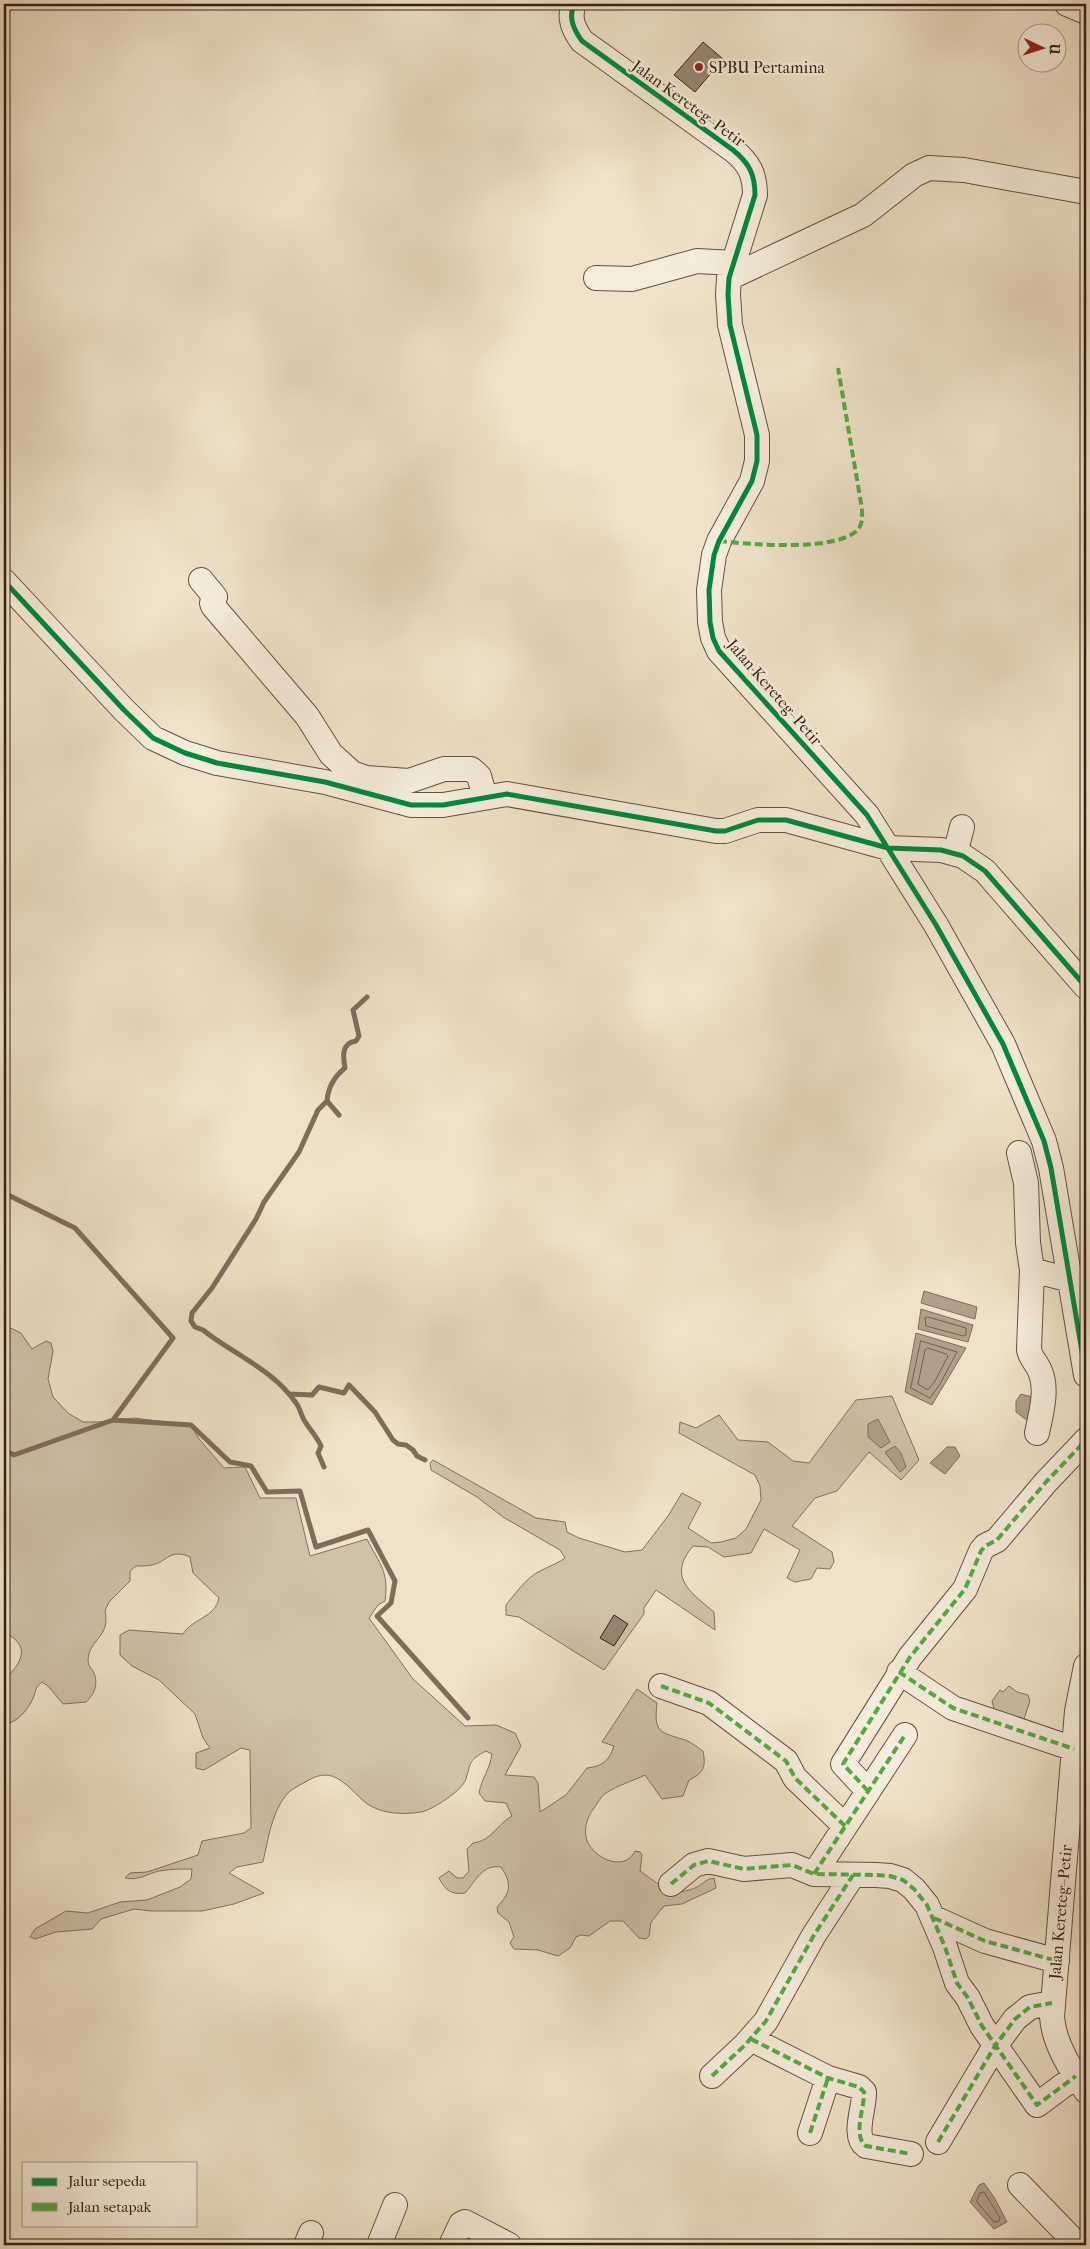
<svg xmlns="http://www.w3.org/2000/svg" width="1090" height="2249" viewBox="0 0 1090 2249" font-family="'IM FELL French Canon',serif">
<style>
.green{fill:#cfc1aa;stroke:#827060}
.water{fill:#b0a08b;stroke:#7f6d5c}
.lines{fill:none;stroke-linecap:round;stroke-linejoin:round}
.shore{stroke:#726050;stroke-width:1}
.stream{stroke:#7f6d5c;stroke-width:5}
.building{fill:#968572;stroke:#352015}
.minor-casing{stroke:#645042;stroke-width:26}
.minor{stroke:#f5ecdb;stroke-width:24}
.quiet{stroke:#54aa42;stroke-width:4;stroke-dasharray:8 4;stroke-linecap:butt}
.cycleway-casing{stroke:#f5ecdb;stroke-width:8}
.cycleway{stroke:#00873e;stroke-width:5}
.poi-dot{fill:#8f2418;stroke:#f5ecdb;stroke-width:2}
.labels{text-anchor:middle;stroke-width:5;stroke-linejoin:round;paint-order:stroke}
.poi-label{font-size:16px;fill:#352015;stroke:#f5ecdb;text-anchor:start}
.street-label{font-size:16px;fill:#352015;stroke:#f5ecdb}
</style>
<rect width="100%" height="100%" fill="#efe2c8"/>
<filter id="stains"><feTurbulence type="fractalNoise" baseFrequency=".004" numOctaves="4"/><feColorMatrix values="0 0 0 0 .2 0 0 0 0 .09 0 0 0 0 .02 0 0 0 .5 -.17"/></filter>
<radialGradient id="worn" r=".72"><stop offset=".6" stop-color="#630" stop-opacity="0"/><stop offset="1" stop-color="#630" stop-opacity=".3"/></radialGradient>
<path class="green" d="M 4,1325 L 21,1333 L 32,1349 L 46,1341 L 51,1343 L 53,1351 L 48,1379 L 53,1397 L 68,1413 L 83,1422 L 98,1422 L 134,1418 L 191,1425 L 199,1439 L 224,1468 L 245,1467 L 260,1498 L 296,1498 L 310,1556 L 367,1539 C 380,1565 389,1571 385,1601 L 378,1605 L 369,1618 L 413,1679 L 465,1726 L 496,1725 L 515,1733 L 521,1746 L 505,1775 L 534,1777 L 538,1783 L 540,1812 L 566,1795 L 587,1768 C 603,1766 609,1761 614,1746 L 602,1742 L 637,1689 L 657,1703 C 654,1731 658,1732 682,1739 C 690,1741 697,1747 703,1751 C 706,1767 704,1773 689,1780 L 683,1796 L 662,1799 L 645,1775 C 633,1781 618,1785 606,1793 C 601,1796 598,1803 594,1808 C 588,1816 584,1826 586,1837 C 589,1855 623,1875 635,1851 L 640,1852 L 642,1855 L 640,1871 C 659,1884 673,1899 697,1887 C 704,1883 706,1879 714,1878 L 716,1888 L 682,1904 L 664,1906 L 651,1922 L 649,1936 L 646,1939 L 639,1938 L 623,1921 L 610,1921 L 589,1936 L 581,1935 L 576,1937 L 570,1948 L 558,1956 L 538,1950 L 514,1949 L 510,1943 L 514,1937 L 509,1922 L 498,1913 L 497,1907 C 511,1893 512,1883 501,1867 C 482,1864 476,1881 465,1893 C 451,1895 445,1890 439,1878 L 449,1871 L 457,1878 L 463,1878 L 469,1871 L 467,1849 L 473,1843 C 492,1841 497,1824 512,1816 L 506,1803 L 485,1801 L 479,1793 C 482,1778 490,1769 492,1754 L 486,1751 C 469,1760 471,1762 466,1779 C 462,1791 432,1810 421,1812 C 403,1815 381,1814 366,1803 C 357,1796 350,1786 340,1780 C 330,1773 319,1774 309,1780 C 302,1784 295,1787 289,1792 C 272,1809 268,1840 263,1862 L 237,1867 L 229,1873 L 264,1893 L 234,1904 L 202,1911 L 151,1911 L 134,1909 L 101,1919 L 92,1929 L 56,1932 L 35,1939 L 30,1937 L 35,1929 L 66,1911 L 88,1913 L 120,1902 L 147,1900 L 180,1887 L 191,1879 L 192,1869 C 181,1869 170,1869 159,1871 C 147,1874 138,1881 125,1878 L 130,1873 L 147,1872 L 198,1855 L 202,1841 L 244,1833 L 251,1828 L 250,1750 L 241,1748 L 204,1770 L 196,1768 L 196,1753 L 210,1748 L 203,1738 L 195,1714 L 159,1680 L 132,1666 L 120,1655 L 120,1635 L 129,1630 L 183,1634 C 193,1618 215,1618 219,1598 L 193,1573 L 190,1557 C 170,1548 167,1562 152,1565 C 147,1566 141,1566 136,1566 L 130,1571 L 130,1581 L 109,1602 L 105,1611 C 111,1637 89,1639 88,1660 C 88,1665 90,1667 93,1671 C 99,1682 95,1694 86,1702 L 63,1704 L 48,1686 L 42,1682 C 36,1687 36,1689 34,1696 C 29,1709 18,1722 4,1725 L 4,1680 C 22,1663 32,1646 4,1632 Z
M 892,1396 L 919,1460 L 901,1480 L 869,1452 L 837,1491 L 815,1498 L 792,1526 L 832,1552 L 834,1562 L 830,1569 L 817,1568 L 811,1579 L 795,1582 L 787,1578 L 800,1550 L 764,1529 L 751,1553 L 724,1557 L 708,1547 L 693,1546 C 667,1577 690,1592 714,1612 L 715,1630 L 656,1590 L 644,1608 L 644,1614 L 604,1670 L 519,1617 L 506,1615 L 506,1605 C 515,1594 527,1577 540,1571 C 549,1566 557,1564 565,1558 L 560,1550 L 503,1517 L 477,1497 L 431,1470 L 430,1463 L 433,1460 L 536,1518 L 565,1522 L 567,1532 L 579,1538 L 625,1552 L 642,1550 L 668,1516 L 682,1493 L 701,1503 L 688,1528 L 711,1543 L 721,1542 L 736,1538 L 746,1529 L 761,1500 L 760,1486 L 755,1475 L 679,1433 L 680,1422 L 696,1428 L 719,1415 L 738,1440 L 768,1442 L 793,1461 L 809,1463 L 856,1400 Z
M 1009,1686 L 1017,1692 L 1028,1695 L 1030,1701 L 1021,1728 L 995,1713 L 992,1701 L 1000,1690 L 1003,1692 Z"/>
<path class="water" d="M 924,1291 L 977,1307 L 975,1319 L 921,1303 Z
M 921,1309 L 973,1325 L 968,1342 L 918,1329 Z
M 916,1333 L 966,1348 L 932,1405 L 905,1392 Z
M 1021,1394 L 1032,1397 L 1028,1421 L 1016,1412 L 1016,1401 Z
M 878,1419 L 890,1442 L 881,1448 L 868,1437 L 868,1424 Z
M 895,1446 L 901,1453 L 906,1467 L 900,1472 L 885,1452 Z
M 947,1447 L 955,1447 L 960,1456 L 945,1474 L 930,1463 Z
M 984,2183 L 994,2197 L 1007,2222 L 994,2229 L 970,2202 L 979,2185 Z"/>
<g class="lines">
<path class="shore" d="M 928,1317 L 966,1328 L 966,1335 L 963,1336 L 926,1326 L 925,1318 Z
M 921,1341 L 957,1352 L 940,1384 L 930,1398 L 911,1388 Z
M 928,1348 L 946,1354 L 948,1356 L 935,1381 L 928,1390 L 918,1384 L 925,1350 Z
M 980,2193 L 984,2192 L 1000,2218 L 999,2221 L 994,2222 L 977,2202 Z"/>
<path class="stream" d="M 339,1115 L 327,1101 C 328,1088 335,1076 345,1068 C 343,1057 341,1043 356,1041 L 359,1036 L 353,1010 L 367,997
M 4,1193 L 75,1228 L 173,1338 L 113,1420
M 289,1394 L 312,1395 L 319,1387 L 344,1393 L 349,1385 L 375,1412 L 393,1440 L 398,1444 L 406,1445 L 413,1450 L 417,1456 L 425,1460
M 4,1450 L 14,1455 L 113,1420 L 191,1425 L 230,1462 L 251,1466 L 267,1492 L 300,1491 L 316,1547 L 368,1530 L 395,1581 L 391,1603 L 377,1616 L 468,1718
M 324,1467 L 318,1453 L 321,1446 C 316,1435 310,1430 304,1420 C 301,1415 300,1408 296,1403 C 274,1370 233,1354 203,1330 L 195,1327 L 191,1321 L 192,1313 L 212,1288 L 256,1219 L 264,1202 L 299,1152 L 318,1110 L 327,1101"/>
</g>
<path class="building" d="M 703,42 L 723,59 L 695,92 L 674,75 Z
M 614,1615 L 628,1624 L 614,1646 L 600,1638 Z"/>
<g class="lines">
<defs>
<path id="minor" d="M 574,4 C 568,18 574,30 582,41 L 733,150 C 749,163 755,174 755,195 L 729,278 L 728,294 L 730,325 L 757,435 L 757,461 L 752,481 L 719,541 L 714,555 L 709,590 L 710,622 L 713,638 L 719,651 L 867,815 L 936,925 L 1003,1044 L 1044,1141 L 1051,1168 L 1086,1375
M 1067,4 L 1086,12
M 596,278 L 632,279 L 697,261 L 734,263
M 729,278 L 863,215 L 914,175 L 929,168 L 964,170 L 1086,192
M 201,580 L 215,597 L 212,603 L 213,606 L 307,716 L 331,754 L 352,773 L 366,778 L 409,781 L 444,769 L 471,769 L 479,776 L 485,797
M 4,581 L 124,710 L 153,738 L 185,753 L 217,763 L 325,782 L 411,805 L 443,805 L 507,794 L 716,831 L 725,831 L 758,820 L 786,820 L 888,848 L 941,850 L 963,856 L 985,871 L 1086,987
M 955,854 L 962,827
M 1019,1153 L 1026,1183 L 1028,1243 L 1032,1270 L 1070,1280
M 1032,1270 L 1029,1350 C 1031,1359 1037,1363 1040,1371 C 1048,1390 1041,1413 1037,1433
M 1086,1666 L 1077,1711 L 1052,2017 C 1054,2044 1071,2070 1086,2091
M 899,1672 L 953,1708 L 1074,1749
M 661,1686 L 709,1703 L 786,1761 L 795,1778 L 845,1826
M 868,1791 L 843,1764 L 910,1657 L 965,1589 L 981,1551 L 985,1546 L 997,1540 L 1046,1482 L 1086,1440
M 814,1874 L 905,1735
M 671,1884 L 694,1865 L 708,1861 L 744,1869 L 792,1865 L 814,1874 L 876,1875 L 890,1876 L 903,1880 L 914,1889 L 927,1905 L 945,1947 L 957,1983 L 968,1998 L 982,2026 L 1037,2105 L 1076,2076
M 934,1918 L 985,1941 L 1057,1961
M 751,2039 L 828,2078 L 859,2087 L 864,2092 C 865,2107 852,2136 866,2146 L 911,2154
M 712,2076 L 745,2045 L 766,2021 L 814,1935 L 853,1875
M 810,2133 L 828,2078
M 938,2142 L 995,2046 L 1015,2019 L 1030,2007 L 1052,2003
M 1020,2185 L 1078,2245
M 306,2245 L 311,2233
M 379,2245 L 395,2205
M 451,2245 L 461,2224 L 465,2222 L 509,2245"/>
</defs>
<use href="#minor" class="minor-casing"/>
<use href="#minor" class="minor"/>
<path class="quiet" d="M 719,541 C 747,544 841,553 859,528 C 863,522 862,516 862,509 L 838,368
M 899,1672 L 953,1708 L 1074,1749
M 661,1686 L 709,1703 L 786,1761 L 795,1778 L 845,1826
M 868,1791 L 843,1764 L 910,1657 L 965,1589 L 981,1551 L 985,1546 L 997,1540 L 1046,1482 L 1086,1440
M 814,1874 L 905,1735
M 671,1884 L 694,1865 L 708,1861 L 744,1869 L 792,1865 L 814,1874 L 876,1875 L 890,1876 L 903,1880 L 914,1889 L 927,1905 L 945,1947 L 957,1983 L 968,1998 L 982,2026 L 1037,2105 L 1076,2076
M 934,1918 L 985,1941 L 1057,1961
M 751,2039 L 828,2078 L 859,2087 L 864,2092 C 865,2107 852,2136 866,2146 L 911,2154
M 712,2076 L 745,2045 L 766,2021 L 814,1935 L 853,1875
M 810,2133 L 828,2078
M 938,2142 L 995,2046 L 1015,2019 L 1030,2007 L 1052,2003"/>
<defs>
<path id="cycleway" d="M 574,4 C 568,18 574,30 582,41 L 733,150 C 749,163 755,174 755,195 L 729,278 L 728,294 L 730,325 L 757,435 L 757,461 L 752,481 L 719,541 L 714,555 L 709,590 L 710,622 L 713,638 L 719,651 L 867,815 L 936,925 L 1003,1044 L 1044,1141 L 1051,1168 L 1086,1375
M 4,581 L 124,710 L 153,738 L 185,753 L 217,763 L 325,782 L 411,805 L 443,805 L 507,794 L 716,831 L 725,831 L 758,820 L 786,820 L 888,848 L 941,850 L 963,856 L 985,871 L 1086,987"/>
</defs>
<use href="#cycleway" class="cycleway-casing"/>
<use href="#cycleway" class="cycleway"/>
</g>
<circle class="poi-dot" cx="699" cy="67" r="5"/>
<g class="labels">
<g class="poi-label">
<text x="709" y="73">SPBU Pertamina</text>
</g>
<g class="street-label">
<text transform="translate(689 103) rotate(36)" y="6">Jalan Kereteg–Petir</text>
<text transform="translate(775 692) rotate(49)" y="6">Jalan Kereteg–Petir</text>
<text transform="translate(1060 1912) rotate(-85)" y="6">Jalan Kereteg–Petir</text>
</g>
</g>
<rect width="1090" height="2249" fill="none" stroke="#efe2c8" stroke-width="20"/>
<rect x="5" y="5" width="1080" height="2239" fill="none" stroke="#352015" stroke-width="2.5"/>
<rect x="10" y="10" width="1070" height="2229" fill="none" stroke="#352015"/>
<rect x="22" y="2162" width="175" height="65" fill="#f5ecdb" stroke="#a89a8c"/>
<rect x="32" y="2178" width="25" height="8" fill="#00873e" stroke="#a89a8c"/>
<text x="68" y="2186" font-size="15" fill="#352015">Jalur sepeda</text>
<rect x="32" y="2203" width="25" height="8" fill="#54aa42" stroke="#a89a8c"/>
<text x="68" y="2212" font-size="15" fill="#352015">Jalan setapak</text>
<g transform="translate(1042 48) rotate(94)"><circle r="24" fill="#f5ecdb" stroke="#a89a8c"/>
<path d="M0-4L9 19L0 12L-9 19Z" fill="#8f2418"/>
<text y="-8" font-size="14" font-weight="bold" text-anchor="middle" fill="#352015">U</text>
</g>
<rect width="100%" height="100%" filter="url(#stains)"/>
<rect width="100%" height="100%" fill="url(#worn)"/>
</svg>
